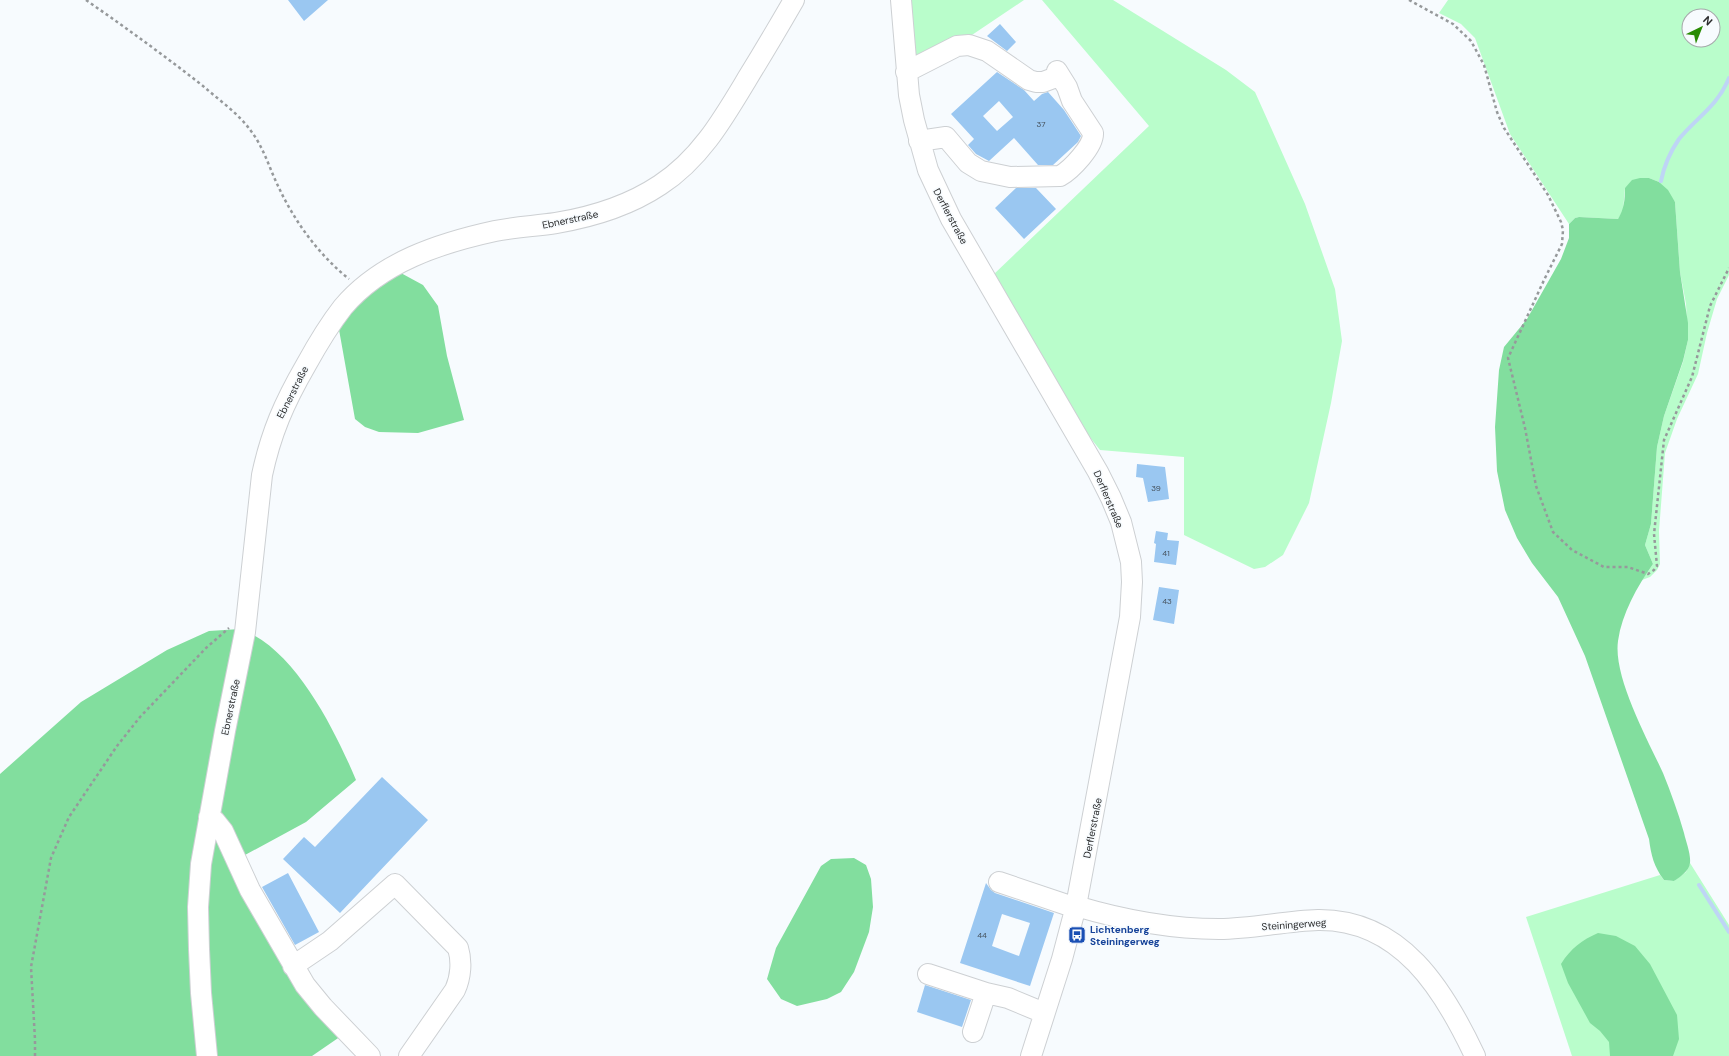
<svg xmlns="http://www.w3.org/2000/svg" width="1729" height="1056" viewBox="0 0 1729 1056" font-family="'DM Sans',sans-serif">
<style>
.green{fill:#b9fdcb;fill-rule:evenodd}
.forest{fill:#82de9e}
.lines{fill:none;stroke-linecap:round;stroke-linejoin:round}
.stream{stroke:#bed5f5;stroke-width:4}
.building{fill:#9ac7f1;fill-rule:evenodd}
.minor-casing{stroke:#cdd0d3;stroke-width:22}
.path{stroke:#96999b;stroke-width:2.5;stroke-dasharray:3 3;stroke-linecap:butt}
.minor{stroke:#fff;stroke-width:20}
.labels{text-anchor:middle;stroke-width:3;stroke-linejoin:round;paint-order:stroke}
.number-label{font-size:8px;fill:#46525d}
.street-label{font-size:10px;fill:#2a2b2c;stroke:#f7fbfe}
.transit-label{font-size:10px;font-weight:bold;fill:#164399;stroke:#f7fbfe;text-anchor:start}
</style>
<rect width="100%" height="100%" fill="#f7fbfe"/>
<path class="green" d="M 908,0 L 1024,0 L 914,74 Z
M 1042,0 L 1113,0 L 1226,70 L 1255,92 L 1305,204 L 1335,289 L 1342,341 L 1331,403 L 1309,503 L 1283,555 L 1265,567 L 1254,569 L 1184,535 L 1184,457 L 1100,450 L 1078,422 L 993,275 L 1149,126 Z
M 1448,0 L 1729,0 L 1729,275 L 1717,299 L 1707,333 L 1698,374 L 1677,419 L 1665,453 L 1659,531 L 1660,564 L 1657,570 L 1650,577 L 1642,580 L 1653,564 L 1645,545 L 1651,524 L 1657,447 L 1664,416 L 1683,362 L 1688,340 L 1686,304 L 1680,272 L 1675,202 L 1659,182 L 1649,178 L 1625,188 L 1623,211 L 1618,219 L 1579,217 L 1575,218 L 1569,224 L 1510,134 L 1475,38 L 1461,24 L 1439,13 ZM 1689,16 L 1713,16 L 1713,40 L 1689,40 Z
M 1690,863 L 1729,925 L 1729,1056 L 1572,1056 L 1526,917 L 1660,875 L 1664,880 L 1674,881 L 1686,872 Z"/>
<path class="forest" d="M 1640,178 L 1649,178 L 1659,182 L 1668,190 L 1675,202 L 1680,272 L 1688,323 L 1688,340 L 1683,361 L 1664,416 L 1657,447 L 1651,524 L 1645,545 L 1653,564 C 1637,587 1622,613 1618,641 C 1613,677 1648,740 1663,773 C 1671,793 1678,812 1684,833 C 1686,842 1691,854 1690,863 C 1689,871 1680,877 1674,881 L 1664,880 C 1654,867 1651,855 1649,839 L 1585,656 L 1558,597 L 1532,563 L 1517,538 L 1505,510 L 1497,471 L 1495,427 L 1499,370 L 1504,347 L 1527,319 L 1561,259 L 1569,238 L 1569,224 L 1575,218 L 1579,217 L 1618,219 C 1624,209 1625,200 1625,188 L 1632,180 Z
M 399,272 L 423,285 L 438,306 L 447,356 L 464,420 L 418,433 L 379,432 L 365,427 L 355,419 L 338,324 L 349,310 Z
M 240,629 C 294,647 335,730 356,780 L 306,822 L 234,861 L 344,1034 L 312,1056 L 0,1056 L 0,774 L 81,702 L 167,650 L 209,631 Z
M 854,858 L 866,865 L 871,879 L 873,907 L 869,932 L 854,972 L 841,992 L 827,999 L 797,1006 L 781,999 L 767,979 L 776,948 L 821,866 L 831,859 Z
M 1598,933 L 1616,936 L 1635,946 L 1650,964 L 1677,1015 L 1679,1039 L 1673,1056 L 1610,1056 L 1609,1042 L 1600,1031 L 1590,1023 L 1568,983 L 1561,964 C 1571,948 1582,940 1598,933 Z"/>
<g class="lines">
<path class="stream" d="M 1661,181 C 1664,166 1670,152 1679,139 C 1697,117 1717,107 1729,78
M 1699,885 L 1729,932"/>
</g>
<path class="building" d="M 288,0 L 328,0 L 304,21 Z
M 1000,24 L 1016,42 L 1007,51 L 987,36 Z
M 997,72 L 1024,90 L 1034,101 L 1042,94 L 1048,92 L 1064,110 L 1081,136 L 1078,142 L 1053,165 L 1038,165 L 1014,138 L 989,161 L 976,154 L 968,145 L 974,139 L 951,114 ZM 999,101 L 1013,117 L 997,131 L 983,116 Z
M 1016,188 L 1036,188 L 1056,209 L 1024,239 L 995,208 Z
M 1137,464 L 1165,467 L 1169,499 L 1148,502 L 1143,478 L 1136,477 Z
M 1156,531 L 1168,533 L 1167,540 L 1179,541 L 1176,565 L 1154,562 L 1156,544 L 1154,543 Z
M 1159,587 L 1179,590 L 1174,624 L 1153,620 Z
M 382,777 L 428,820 L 340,913 L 283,859 L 304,837 L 315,847 Z
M 288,873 L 319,932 L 295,945 L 262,887 Z
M 986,883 L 991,890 L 995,893 L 1054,913 L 1030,986 L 960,963 ZM 1002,914 L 1030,923 L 1019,956 L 992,946 Z
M 925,985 L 971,1000 L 962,1027 L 917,1012 Z"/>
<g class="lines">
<defs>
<path id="minor" d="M 901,0 L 909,95 L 914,120 L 928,170 L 951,219 L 1098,472 L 1111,498 L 1121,522 L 1131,562 L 1132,582 L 1130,617 L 1076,906 L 1062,959 L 1031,1056
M 906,72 L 957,46 L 969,45 L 987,51 L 1029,80 L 1036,82 L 1043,82 L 1059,76
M 919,141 L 946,137 L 968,163 L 981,171 L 1010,177 L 1060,176 C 1071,170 1094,146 1093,133 L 1072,101 L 1067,87 L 1057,71
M 209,817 L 215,821 L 223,831 L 250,890 L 305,985 L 323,1007 L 370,1056
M 999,882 L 1076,908
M 1076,906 C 1123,920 1170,929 1219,929 C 1252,929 1285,921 1318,920 C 1401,919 1444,990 1475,1056
M 293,966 L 330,941 L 395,884 L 458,948 C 462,961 461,977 455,990 L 409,1056
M 928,974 L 986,993 L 1008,998 L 1044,1013
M 973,1032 L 986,993
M 207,1056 L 201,993 L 199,949 L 198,907 L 201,864 L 225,731 L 245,632 L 262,475 C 271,433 284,403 306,365 C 317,345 329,325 343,307 C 381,262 440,243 495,231 C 515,227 536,226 556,223 C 592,217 630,205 660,185 C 700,159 723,119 747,79 C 763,53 779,26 794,0"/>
</defs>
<use href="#minor" class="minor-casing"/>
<path class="path" d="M 86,0 C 126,28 165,56 203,86 C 219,100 239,114 251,131 C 264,148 270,170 279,188 C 295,222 319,255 349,279
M 1409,0 L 1453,24 L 1471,41 L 1484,65 L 1497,112 L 1504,128 L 1548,195 L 1561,222 L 1563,230 L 1562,244 L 1545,278 L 1508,358 L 1525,428 L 1536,486 L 1553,532 L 1572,550 L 1604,567 L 1628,567 L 1648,574 L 1654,570 L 1657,566 L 1654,534 L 1664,440 L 1692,377 L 1710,306 L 1729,268
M 35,1056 L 35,1040 L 31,967 L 51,858 L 69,817 L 117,746 L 140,717 L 206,648 L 229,628"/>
<use href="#minor" class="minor"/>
</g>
<defs>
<symbol id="bus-square" viewBox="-11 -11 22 22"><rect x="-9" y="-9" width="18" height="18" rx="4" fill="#1a4fb4" stroke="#f7fbfe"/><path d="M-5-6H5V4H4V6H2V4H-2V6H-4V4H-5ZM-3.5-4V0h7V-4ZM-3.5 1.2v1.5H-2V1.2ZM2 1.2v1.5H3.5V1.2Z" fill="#fff"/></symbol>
</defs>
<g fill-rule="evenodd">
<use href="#bus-square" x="1067" y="925" width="20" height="20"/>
</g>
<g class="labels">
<g class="number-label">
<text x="1041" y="127">37</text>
<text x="1156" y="491">39</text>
<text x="1166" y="556">41</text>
<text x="1167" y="604">43</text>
<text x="982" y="938">44</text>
</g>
<g class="street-label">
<text transform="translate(951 216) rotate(62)" y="4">Derflerstraße</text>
<text transform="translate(570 219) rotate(-12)" y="4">Ebnerstraße</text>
<text transform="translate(292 392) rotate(-63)" y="4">Ebnerstraße</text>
<text transform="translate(1109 499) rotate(67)" y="4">Derflerstraße</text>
<text transform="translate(230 707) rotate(-78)" y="4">Ebnerstraße</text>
<text transform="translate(1092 828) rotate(-79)" y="4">Derflerstraße</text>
<text transform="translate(1294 924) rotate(-4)" y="4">Steiningerweg</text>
</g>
<g class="transit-label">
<text x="1090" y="933">Lichtenberg<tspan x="1090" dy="12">Steiningerweg</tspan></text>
</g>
</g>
<g transform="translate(1701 28) rotate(43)"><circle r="19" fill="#f7fbfe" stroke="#a5a8aa"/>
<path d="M0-3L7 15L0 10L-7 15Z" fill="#298c04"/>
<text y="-6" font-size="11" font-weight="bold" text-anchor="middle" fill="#2a2b2c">N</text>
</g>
</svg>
